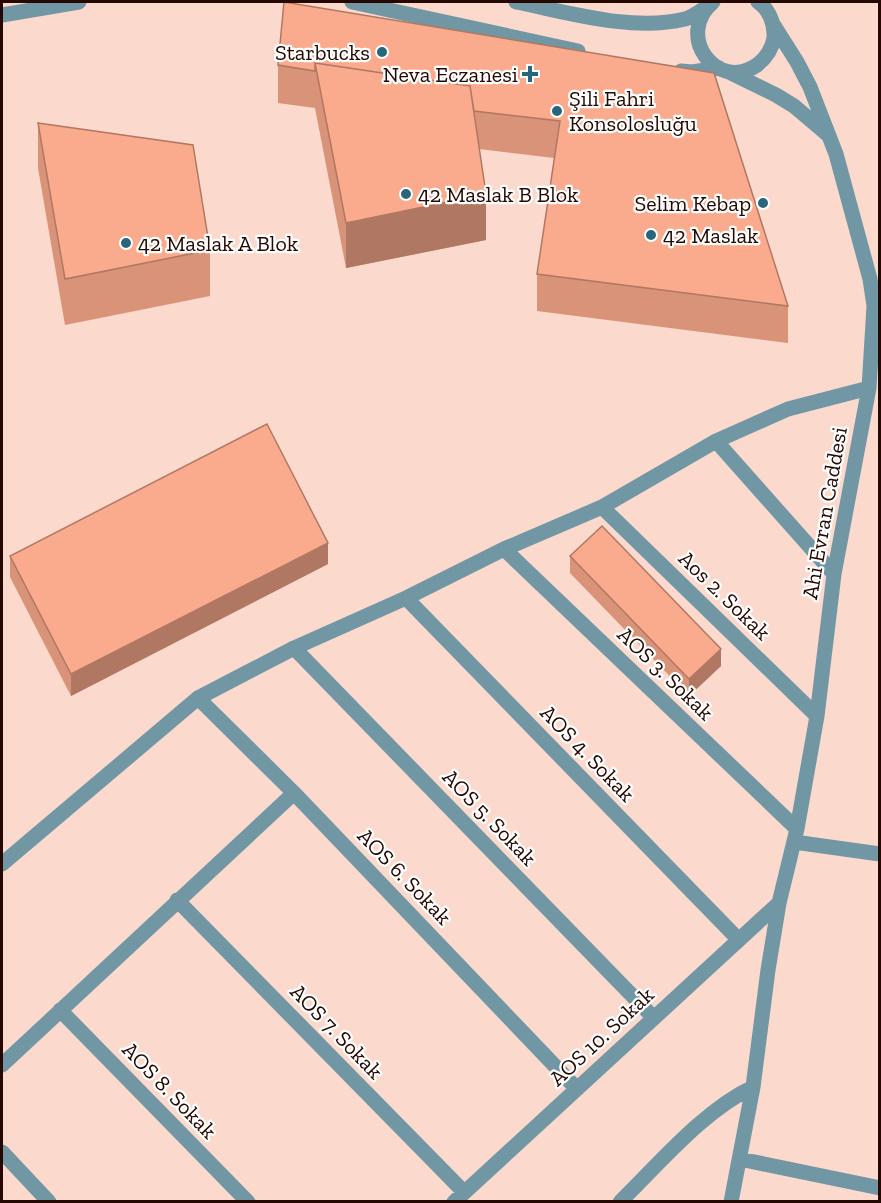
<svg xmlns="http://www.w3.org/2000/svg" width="881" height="1203" viewBox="0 0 881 1203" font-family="'Zilla Slab',serif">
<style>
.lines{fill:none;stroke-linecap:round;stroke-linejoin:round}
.minor{stroke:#7197a4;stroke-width:15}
.wall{fill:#d89379}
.shaded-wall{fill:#b07863}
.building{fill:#fbab8d;stroke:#b07863;stroke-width:1.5}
.poi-dot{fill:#26677b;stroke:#fff;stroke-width:2}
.labels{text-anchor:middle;stroke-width:4.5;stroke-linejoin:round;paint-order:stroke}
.poi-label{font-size:22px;fill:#240801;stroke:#fff;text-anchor:start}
.street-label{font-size:22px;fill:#240801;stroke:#fff}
</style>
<rect width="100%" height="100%" fill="#fbd9cd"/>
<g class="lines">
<path class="minor" d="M 352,2 L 578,51
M 516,2 C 567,12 632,32 685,19 C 692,17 699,12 705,8
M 713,2 C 674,35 717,93 757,65 C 766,58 772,49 774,38 C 775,24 769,9 758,2
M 2,15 L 79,2
M 681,71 L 692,72 L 719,68
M 729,72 L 776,95 L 794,106 L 827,134
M 716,441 L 834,574
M 602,507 L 817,716
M 504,549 L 797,829
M 406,598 L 738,939
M 294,648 L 654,1018
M 198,698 L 294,793 L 577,1089
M 794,842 L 880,854
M 2,864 L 198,698 L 294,648 L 406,598 L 504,549 L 602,507 L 716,441 L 788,409 L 869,388
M 177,900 L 464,1192
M 60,1010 L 248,1202
M 2,1065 L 294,793
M 2,1152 L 49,1202
M 740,1159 L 880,1188
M 454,1202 L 779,903
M 620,1202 C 660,1163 703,1111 753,1087
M 731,1202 L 753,1087 L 768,970 L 779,903 L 797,829 L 817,716 L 834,574 L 869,388 L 874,306 L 870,279 L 836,154 L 810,87 L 797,62 L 773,24"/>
</g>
<path class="wall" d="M 278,65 L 714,73 L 788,306 L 788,343 L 537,311 L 537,274 L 554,158 L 479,149 L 486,240 L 346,268 L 315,108 L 278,103 Z
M 38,123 L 210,250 L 210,296 L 65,325 L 38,168 Z
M 10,556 L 328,564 L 71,696 L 10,577 Z
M 570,556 L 721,666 L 689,696 L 570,573 Z"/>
<path class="shaded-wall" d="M 486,194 L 486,240 L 346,268 L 346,223 Z
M 328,543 L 328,564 L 71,696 L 71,674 Z
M 721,649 L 721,666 L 689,696 L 689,679 Z"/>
<path class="building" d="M 284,2 L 714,73 L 788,306 L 537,274 L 560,121 L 474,111 L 470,86 L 315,63 L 315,71 L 278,65 Z
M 315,63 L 470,86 L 486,194 L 346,223 Z
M 38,123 L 193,145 L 210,250 L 65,279 Z
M 267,424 L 328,543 L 71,674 L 10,556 Z
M 602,526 L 721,649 L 689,679 L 570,556 Z"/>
<g class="poi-dot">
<circle cx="382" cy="52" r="6"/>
<path d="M527 65h6v6h6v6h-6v6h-6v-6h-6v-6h6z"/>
<circle cx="557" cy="111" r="6"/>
<circle cx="406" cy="194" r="6"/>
<circle cx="763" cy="203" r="6"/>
<circle cx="651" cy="235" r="6"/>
<circle cx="126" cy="243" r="6"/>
</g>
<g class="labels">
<g class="poi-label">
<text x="370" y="60" text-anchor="end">Starbucks</text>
<text x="518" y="82" text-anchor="end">Neva Eczanesi</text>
<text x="569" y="106">Şili Fahri<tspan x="569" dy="25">Konsolosluğu</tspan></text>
<text x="418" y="202">42 Maslak B Blok</text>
<text x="751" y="211" text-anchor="end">Selim Kebap</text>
<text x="663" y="243">42 Maslak</text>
<text x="138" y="251">42 Maslak A Blok</text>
</g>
<g class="street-label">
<text transform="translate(824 513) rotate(-80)" y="8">Ahi Evran Caddesi</text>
<text transform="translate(725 595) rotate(44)" y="8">Aos 2. Sokak</text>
<text transform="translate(666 673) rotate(44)" y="8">AOS 3. Sokak</text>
<text transform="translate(588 753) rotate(46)" y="8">AOS 4. Sokak</text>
<text transform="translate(490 817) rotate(46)" y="8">AOS 5. Sokak</text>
<text transform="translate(405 876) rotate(46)" y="8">AOS 6. Sokak</text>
<text transform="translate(337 1031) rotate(46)" y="8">AOS 7. Sokak</text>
<text transform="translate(601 1036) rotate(-43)" y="8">AOS 10. Sokak</text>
<text transform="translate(170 1090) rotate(46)" y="8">AOS 8. Sokak</text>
</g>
</g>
<rect width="881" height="1203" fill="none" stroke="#240801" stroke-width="6"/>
</svg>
